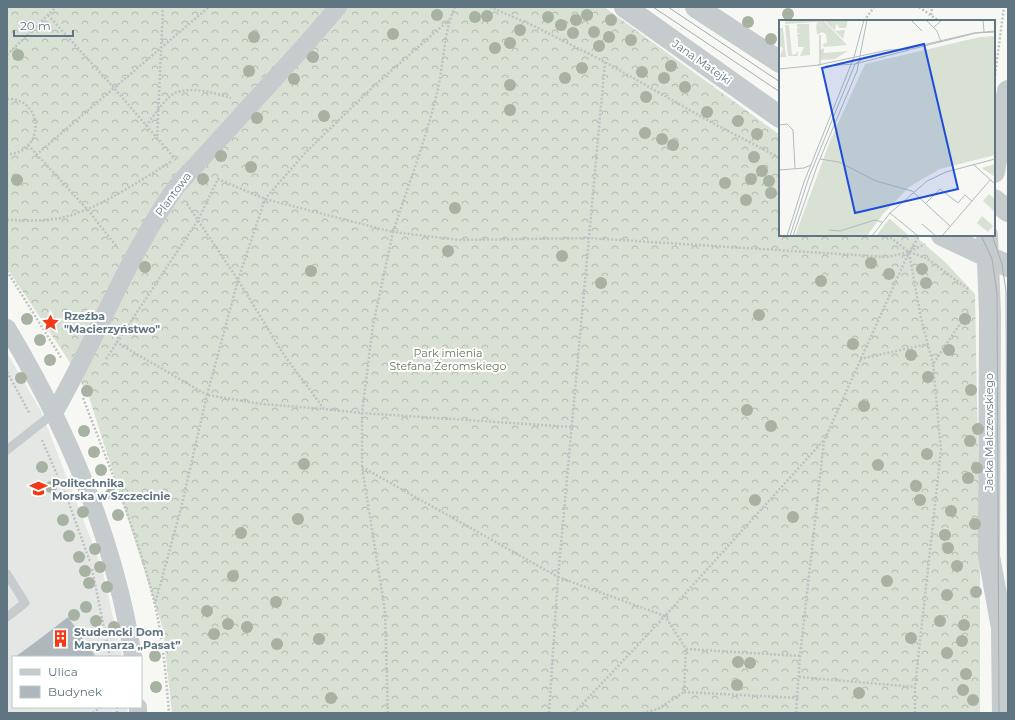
<svg xmlns="http://www.w3.org/2000/svg" width="1015" height="720" viewBox="0 0 1015 720" font-family="Montserrat,sans-serif">
<style>
.built{fill:#e5e7e5}
.forest{fill:url(#forest-crowns)}
.building{fill:#adb7bc}
.lines{fill:none;stroke-linecap:round;stroke-linejoin:round}
.path{stroke:#bfc2c4;stroke-width:2.5;stroke-dasharray:2 2;stroke-linecap:butt}
.service{stroke:#c6cbce;stroke-width:9}
.minor{stroke:#c6cbce;stroke-width:18}
.tertiary{stroke:#c6cbce;stroke-width:22}
.tram{stroke:#a6adb2;stroke-width:1}
.tree{fill:#a7b2a2}
.labels{text-anchor:middle;stroke-width:4;stroke-linejoin:round;paint-order:stroke}
.street-label{font-size:11px;fill:#5f7582;stroke:#fff}
.poi-label{font-size:11px;font-weight:bold;fill:#5f7582;stroke:#fff;text-anchor:start}
.park-label{font-size:11px;fill:#66795f;stroke:#fff}
.inset-road{fill:none;stroke:#b1bbbf;stroke-width:1}
.view{fill:#1d4ed8;fill-opacity:0.15;stroke:#1d4ed8;stroke-width:2}
.inset-edge{fill:none;stroke:#5f7582;stroke-width:2}
</style>
<defs>
<pattern id="forest-crowns" width="20" height="18" patternUnits="userSpaceOnUse"><rect width="20" height="18" fill="#d9e0d4"/><path d="M2 6a3 3 0 1 1 6 0M12 15a3 3 0 1 1 6 0" fill="none" stroke="#b3bab1"/></pattern>
</defs>
<rect width="100%" height="100%" fill="#f7f7f4"/>
<path class="built" d="M 7,353 L 41,411 L 102,568 L 122,657 L 13,657 L 13,707 L 127,707 L 128,713 L 7,713 Z"/>
<path class="forest" d="M 7,7 L 604,7 L 780,135 L 780,235 L 914,235 L 945,262 L 975,294 L 980,562 L 980,713 L 172,713 L 163,629 L 89,397 L 69,361 L 7,268 Z"/>
<path class="building" d="M 68,617 L 96,657 L 15,657 L 37,641 Z"/>
<g class="lines">
<path class="path" d="M 490,7 L 534,26 L 605,62 L 709,121 L 780,158
M 919,7 L 939,21
M 48,15 L 114,88 L 209,7
M 931,15 L 932,7
M 864,21 L 874,7
M 7,55 L 56,7
M 995,75 L 1004,7
M 7,99 C 45,98 45,154 7,154
M 146,126 C 152,118 166,97 175,93 C 192,86 214,93 231,98
M 157,140 L 163,7
M 28,145 L 87,209 L 117,247
M 36,155 L 114,88 L 176,160
M 187,204 L 238,280 L 207,395 L 262,404 L 324,409
M 7,220 C 26,220 47,222 65,217 C 100,208 141,180 172,161
M 887,235 L 909,252 L 926,258 L 968,289
M 909,253 L 921,318 L 933,364
M 7,271 L 62,359
M 116,342 L 207,395 L 181,508 L 155,604
M 106,359 L 198,220 L 218,179 L 265,199 L 393,232 C 409,183 428,134 439,84 C 444,58 444,31 455,7
M 860,359 L 928,344
M 7,372 L 30,414
M 83,398 C 109,466 138,534 155,605 C 163,640 166,677 169,713
M 571,427 L 362,413 L 373,325 L 393,232 L 459,240 L 588,238 L 887,257 L 909,252 L 925,244
M 42,440 L 66,495 L 90,562
M 362,467 L 558,577 L 605,62
M 92,569 L 110,657
M 686,649 L 800,656
M 799,677 L 915,687
M 684,692 L 798,698
M 117,707 L 117,713
M 93,713 L 101,707
M 388,713 L 385,611 L 362,467 L 362,413 L 324,409 L 284,355 L 238,280 L 265,199 L 306,152 L 375,85 L 449,20
M 549,713 L 558,577 L 665,616 L 823,441
M 574,713 L 665,616 L 686,649 L 684,692 L 658,709 L 643,713
M 796,713 L 800,656 L 824,441 L 909,252 L 920,235
M 915,713 L 915,687 L 941,450 L 933,364 L 968,312"/>
<path class="service" d="M 7,450 L 54,413
M 7,574 L 25,603 L 7,617"/>
<path class="minor" d="M 7,328 C 67,428 115,540 133,657
M 54,413 C 97,338 127,257 176,187 L 307,43 L 338,7
M 138,707 L 138,713"/>
<path class="tertiary" d="M 625,7 L 780,117
M 696,7 L 780,62
M 994,172 L 1008,91
M 994,200 L 1008,211
M 942,235 L 1008,266
M 987,235 L 990,314 L 989,556 L 1002,628
M 1003,713 L 1002,628 L 1004,614"/>
<path class="tram" d="M 653,7 L 780,92
M 668,7 L 780,82
M 981,235 L 992,259 L 997,294 L 999,713
M 992,235 L 1002,264 L 1006,291 L 1008,713"/>
</g>
<g class="tree">
<circle cx="788" cy="14" r="6"/>
<circle cx="437" cy="15" r="6"/>
<circle cx="587" cy="15" r="6"/>
<circle cx="487" cy="16" r="6"/>
<circle cx="475" cy="17" r="6"/>
<circle cx="548" cy="17" r="6"/>
<circle cx="576" cy="20" r="6"/>
<circle cx="611" cy="20" r="6"/>
<circle cx="748" cy="22" r="6"/>
<circle cx="561" cy="25" r="6"/>
<circle cx="520" cy="30" r="6"/>
<circle cx="594" cy="32" r="6"/>
<circle cx="573" cy="33" r="6"/>
<circle cx="393" cy="34" r="6"/>
<circle cx="254" cy="37" r="6"/>
<circle cx="609" cy="37" r="6"/>
<circle cx="771" cy="39" r="6"/>
<circle cx="631" cy="40" r="6"/>
<circle cx="510" cy="43" r="6"/>
<circle cx="599" cy="46" r="6"/>
<circle cx="495" cy="48" r="6"/>
<circle cx="18" cy="55" r="6"/>
<circle cx="313" cy="57" r="6"/>
<circle cx="671" cy="66" r="6"/>
<circle cx="582" cy="68" r="6"/>
<circle cx="249" cy="71" r="6"/>
<circle cx="642" cy="72" r="6"/>
<circle cx="565" cy="78" r="6"/>
<circle cx="664" cy="78" r="6"/>
<circle cx="294" cy="79" r="6"/>
<circle cx="510" cy="85" r="6"/>
<circle cx="685" cy="87" r="6"/>
<circle cx="646" cy="97" r="6"/>
<circle cx="510" cy="110" r="6"/>
<circle cx="707" cy="112" r="6"/>
<circle cx="324" cy="116" r="6"/>
<circle cx="257" cy="118" r="6"/>
<circle cx="738" cy="121" r="6"/>
<circle cx="645" cy="133" r="6"/>
<circle cx="757" cy="134" r="6"/>
<circle cx="662" cy="139" r="6"/>
<circle cx="673" cy="145" r="6"/>
<circle cx="221" cy="156" r="6"/>
<circle cx="754" cy="157" r="6"/>
<circle cx="251" cy="167" r="6"/>
<circle cx="762" cy="171" r="6"/>
<circle cx="203" cy="179" r="6"/>
<circle cx="751" cy="179" r="6"/>
<circle cx="17" cy="180" r="6"/>
<circle cx="769" cy="181" r="6"/>
<circle cx="725" cy="183" r="6"/>
<circle cx="771" cy="193" r="6"/>
<circle cx="746" cy="200" r="6"/>
<circle cx="455" cy="208" r="6"/>
<circle cx="448" cy="251" r="6"/>
<circle cx="562" cy="256" r="6"/>
<circle cx="871" cy="263" r="6"/>
<circle cx="145" cy="267" r="6"/>
<circle cx="922" cy="269" r="6"/>
<circle cx="311" cy="271" r="6"/>
<circle cx="889" cy="274" r="6"/>
<circle cx="821" cy="281" r="6"/>
<circle cx="601" cy="283" r="6"/>
<circle cx="926" cy="283" r="6"/>
<circle cx="759" cy="315" r="6"/>
<circle cx="27" cy="319" r="6"/>
<circle cx="965" cy="319" r="6"/>
<circle cx="40" cy="340" r="6"/>
<circle cx="853" cy="344" r="6"/>
<circle cx="949" cy="350" r="6"/>
<circle cx="911" cy="355" r="6"/>
<circle cx="50" cy="360" r="6"/>
<circle cx="928" cy="377" r="6"/>
<circle cx="21" cy="378" r="6"/>
<circle cx="971" cy="390" r="6"/>
<circle cx="87" cy="391" r="6"/>
<circle cx="864" cy="406" r="6"/>
<circle cx="747" cy="410" r="6"/>
<circle cx="771" cy="426" r="6"/>
<circle cx="978" cy="429" r="6"/>
<circle cx="84" cy="431" r="6"/>
<circle cx="970" cy="441" r="6"/>
<circle cx="94" cy="452" r="6"/>
<circle cx="927" cy="454" r="6"/>
<circle cx="304" cy="464" r="6"/>
<circle cx="878" cy="465" r="6"/>
<circle cx="42" cy="467" r="6"/>
<circle cx="977" cy="468" r="6"/>
<circle cx="101" cy="470" r="6"/>
<circle cx="968" cy="478" r="6"/>
<circle cx="916" cy="486" r="6"/>
<circle cx="51" cy="487" r="6"/>
<circle cx="111" cy="494" r="6"/>
<circle cx="755" cy="500" r="6"/>
<circle cx="920" cy="500" r="6"/>
<circle cx="951" cy="511" r="6"/>
<circle cx="83" cy="512" r="6"/>
<circle cx="118" cy="515" r="6"/>
<circle cx="793" cy="517" r="6"/>
<circle cx="298" cy="519" r="6"/>
<circle cx="63" cy="520" r="6"/>
<circle cx="975" cy="524" r="6"/>
<circle cx="241" cy="533" r="6"/>
<circle cx="945" cy="535" r="6"/>
<circle cx="69" cy="536" r="6"/>
<circle cx="948" cy="548" r="6"/>
<circle cx="95" cy="549" r="6"/>
<circle cx="79" cy="557" r="6"/>
<circle cx="957" cy="566" r="6"/>
<circle cx="100" cy="567" r="6"/>
<circle cx="85" cy="571" r="6"/>
<circle cx="233" cy="576" r="6"/>
<circle cx="887" cy="581" r="6"/>
<circle cx="89" cy="583" r="6"/>
<circle cx="107" cy="587" r="6"/>
<circle cx="976" cy="592" r="6"/>
<circle cx="947" cy="595" r="6"/>
<circle cx="276" cy="602" r="6"/>
<circle cx="86" cy="607" r="6"/>
<circle cx="207" cy="611" r="6"/>
<circle cx="74" cy="615" r="6"/>
<circle cx="96" cy="621" r="6"/>
<circle cx="940" cy="621" r="6"/>
<circle cx="228" cy="624" r="6"/>
<circle cx="964" cy="625" r="6"/>
<circle cx="114" cy="627" r="6"/>
<circle cx="247" cy="627" r="6"/>
<circle cx="214" cy="634" r="6"/>
<circle cx="911" cy="638" r="6"/>
<circle cx="319" cy="639" r="6"/>
<circle cx="962" cy="641" r="6"/>
<circle cx="277" cy="644" r="6"/>
<circle cx="947" cy="653" r="6"/>
<circle cx="155" cy="656" r="6"/>
<circle cx="738" cy="662" r="6"/>
<circle cx="750" cy="663" r="6"/>
<circle cx="966" cy="674" r="6"/>
<circle cx="737" cy="685" r="6"/>
<circle cx="156" cy="687" r="6"/>
<circle cx="963" cy="690" r="6"/>
<circle cx="859" cy="693" r="6"/>
<circle cx="331" cy="698" r="6"/>
<circle cx="973" cy="700" r="6"/>
</g>
<defs>
<symbol id="sight-bare" viewBox="-9 -9 18 18"><path d="M0-6L1.8-2.2L6-1.7L2.9 1.2L3.7 5.4L0 3.3L-3.7 5.4L-2.9 1.2L-6-1.7L-1.8-2.2Z" fill="#f43917" stroke="#fff" stroke-width="2.5" paint-order="stroke"/></symbol>
<symbol id="university-bare" viewBox="-9 -9 18 18"><path d="M0-5L7-2L0 1L-7-2ZM-4 1L0 2.5L4 1V4Q0 6-4 4Z" fill="#f43917" stroke="#fff" stroke-width="2.5" paint-order="stroke"/></symbol>
<symbol id="building-bare" viewBox="-9 -9 18 18"><path d="M-4-6H4V6H1V3H-1V6H-4ZM-2.5-4.3h1.7v1.8h-1.7ZM.8-4.3h1.7v1.8H.8ZM-2.5-1h1.7V.8h-1.7ZM.8-1h1.7V.8H.8Z" fill="#f43917" stroke="#fff" stroke-width="2.5" paint-order="stroke"/></symbol>
</defs>
<g fill-rule="evenodd">
<use href="#sight-bare" x="38" y="310" width="25" height="25"/>
<use href="#university-bare" x="26" y="476" width="25" height="25"/>
<use href="#building-bare" x="48" y="626" width="25" height="25"/>
</g>
<g class="labels">
<g class="street-label">
<text transform="translate(702 62) rotate(35)" y="4">Jana Matejki</text>
<text transform="translate(173 194) rotate(-53)" y="4">Plantowa</text>
<text transform="translate(989 432) rotate(-90)" y="4">Jacka Malczewskiego</text>
</g>
<g class="poi-label">
<text x="64" y="320">Rzeźba<tspan x="64" dy="13">"Macierzyństwo"</tspan></text>
<text x="52" y="487">Politechnika<tspan x="52" dy="13">Morska w Szczecinie</tspan></text>
<text x="74" y="636">Studencki Dom<tspan x="74" dy="13">Marynarza „Pasat”</tspan></text>
</g>
<g class="park-label">
<text x="448" y="357">Park imienia<tspan x="448" dy="13">Stefana Żeromskiego</tspan></text>
</g>
</g>
<g transform="translate(779 20)">
<rect width="216" height="216" fill="#f7f7f4"/>
<path d="M 6,0 L 38,0 L 38,3 L 39,0 L 44,0 L 68,25 L 45,27 L 44,24 L 48,23 L 47,14 L 43,12 L 38,15 L 37,4 L 58,15 L 41,6 L 44,3 L 40,6 L 37,2 L 6,4 ZM 45,0 L 69,0 L 67,8 L 61,8 L 57,4 L 56,11 L 66,10 L 64,19 ZM 18,4 L 30,4 L 31,35 L 21,36 L 25,27 L 19,27 L 19,19 L 22,19 L 19,19 L 18,14 L 22,13 L 18,13 L 18,8 L 21,7 L 18,7 ZM 6,5 L 10,5 L 13,35 L 17,34 L 19,31 L 19,36 L 9,36 ZM 0,8 L 4,8 L 7,37 L 1,37 L 4,28 L 0,26 ZM 45,28 L 45,33 L 69,31 L 56,39 L 42,40 L 41,30 ZM 210,174 L 216,179 L 216,192 L 204,181 Z" fill="#d9e0d4"/>
<path d="M 216,16 L 216,135 L 161,149 L 130,167 L 104,194 L 88,216 L 16,216 L 51,121 L 86,44 L 201,17 ZM 216,144 L 216,157 L 203,148 ZM 203,196 L 214,206 L 209,212 L 198,203 ZM 110,199 L 111,199 L 130,216 L 97,216 Z" fill="#d9e0d4"/>
<path class="inset-road" d="M 132,0 L 143,11M 147,0 L 158,11 L 162,22M 204,0 L 205,12M 154,8 L 163,0M 39,45 L 109,30 L 133,29 L 197,13 L 216,12M 41,45 L 41,15M 46,46 L 76,44 L 130,30M 0,49 L 40,45M 0,105 L 8,104 L 14,110 L 16,148M 41,139 L 60,142 L 97,161 L 133,171 L 171,206M 194,144 L 216,164M 0,150 L 25,148 L 32,145M 147,183 L 161,169 L 179,183 L 186,175 L 193,181M 111,193 L 139,216M 143,204 L 157,216M 50,210 L 61,211 L 96,200 L 103,202M 8,216 L 25,162 L 75,37 L 85,0M 11,216 L 30,157 L 76,44 L 84,39 L 195,13 L 216,11M 14,216 L 38,146 L 78,51 L 88,0M 93,216 L 111,193 L 148,161 L 167,152 L 216,139M 163,216 L 211,160"/>
<path class="view" d="M 145,24 L 179,169 L 76,193 L 43,48 Z"/>
<rect width="216" height="216" class="inset-edge"/>
</g>
<rect width="1015" height="720" fill="none" stroke="#5f7582" stroke-width="16"/>
<rect x="12" y="656" width="130" height="52" fill="#ffffff" stroke="#bfc8cd"/>
<rect x="20" y="669" width="20" height="6" fill="#c6cbce" stroke="#bfc8cd"/>
<text x="48" y="676" font-size="12" fill="#5f7582">Ulica</text>
<rect x="20" y="686" width="20" height="12" fill="#adb7bc" stroke="#bfc8cd"/>
<text x="48" y="696" font-size="12" fill="#5f7582">Budynek</text>
<path d="M14 30v6h59v-6" fill="none" stroke="#5f7582" stroke-width="2"/>
<text x="20" y="30" font-size="12" fill="#5f7582" stroke="#ffffff" stroke-width="3" paint-order="stroke">20 m</text>
</svg>
